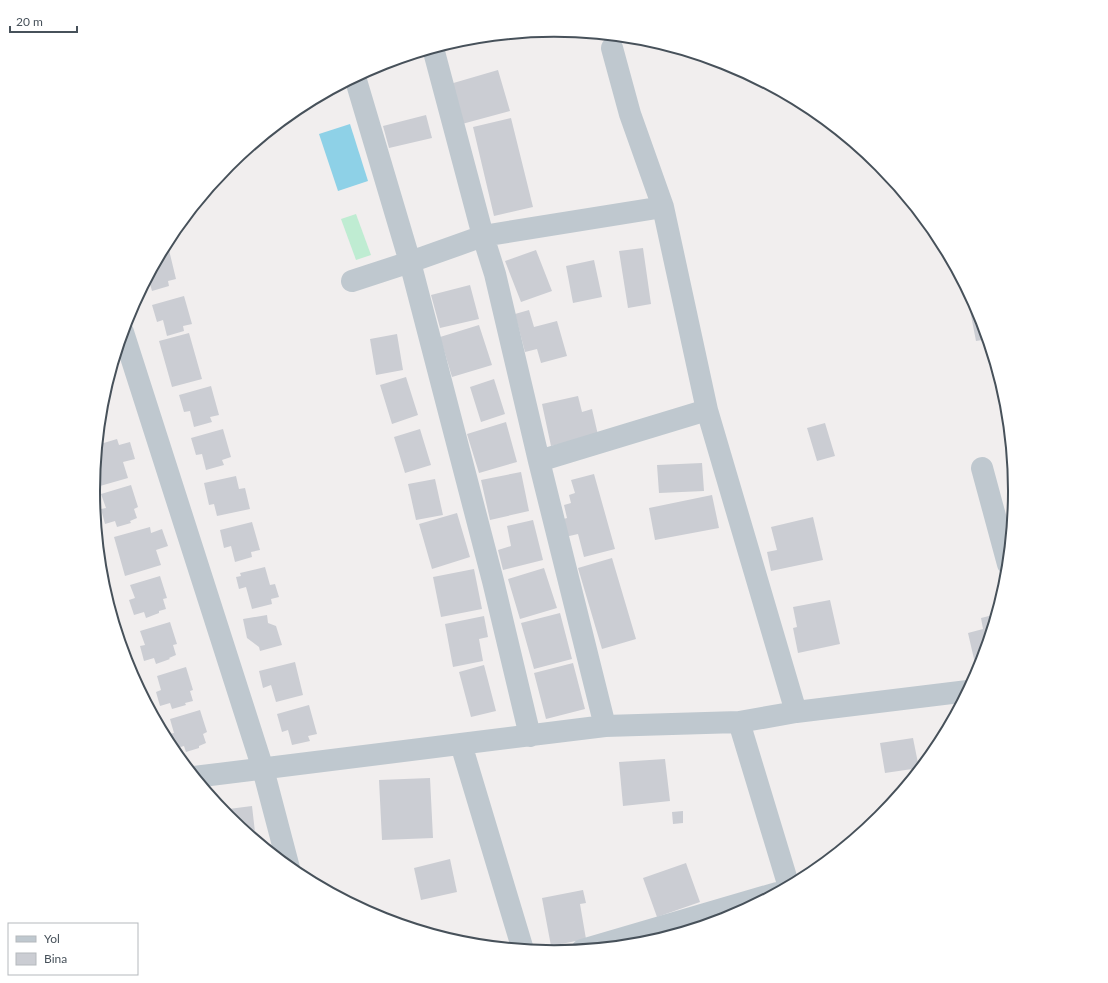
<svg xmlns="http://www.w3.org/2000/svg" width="1108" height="983" viewBox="0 0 1108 983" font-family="Lato,sans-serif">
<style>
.green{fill:#bfecd2}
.water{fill:#8ed1e7}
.building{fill:#cbcdd3}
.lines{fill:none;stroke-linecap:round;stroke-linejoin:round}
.minor{stroke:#bfc8cf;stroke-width:22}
.rim{fill:none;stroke:#47515a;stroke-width:2}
</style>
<rect width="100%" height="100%" fill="#f1eeee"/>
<path class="green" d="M 356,214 L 371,255 L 356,260 L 341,219 Z"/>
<path class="water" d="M 350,124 L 368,181 L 338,191 L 319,134 Z"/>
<path class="building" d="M 498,70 L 510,111 L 462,124 L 450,84 Z
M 426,115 L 432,138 L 389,148 L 383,126 Z
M 511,118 L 533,207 L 494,216 L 473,127 Z
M 643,248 L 651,304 L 628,308 L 619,251 Z
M 169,250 L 176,279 L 168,281 L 169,286 L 152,291 L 148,277 L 161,253 Z
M 536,250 L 552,291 L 521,302 L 505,261 Z
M 594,260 L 602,297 L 573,303 L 566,266 Z
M 470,285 L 479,319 L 440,328 L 431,295 Z
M 184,296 L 192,324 L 183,326 L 184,331 L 167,336 L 163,320 L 157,322 L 152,305 Z
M 972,299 L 980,315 L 988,339 L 976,341 L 968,300 Z
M 529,310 L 534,327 L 557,321 L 567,356 L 541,363 L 537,349 L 525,352 L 515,314 Z
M 479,325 L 492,365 L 452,377 L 440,337 Z
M 189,333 L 202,379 L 172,387 L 159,341 Z
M 397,334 L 403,370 L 376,375 L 370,339 Z
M 406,377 L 418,415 L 392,424 L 380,385 Z
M 494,379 L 505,414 L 481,422 L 470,387 Z
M 211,386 L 219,415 L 210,417 L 212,422 L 194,427 L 190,411 L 184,412 L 179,395 Z
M 578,396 L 582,412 L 592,409 L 598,435 L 551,446 L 542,404 Z
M 101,403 L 106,419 L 103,420 L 105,430 L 98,432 Z
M 506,422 L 517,462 L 479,473 L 467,434 Z
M 825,423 L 835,456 L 817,461 L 807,428 Z
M 223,429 L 231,457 L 222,460 L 224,465 L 206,470 L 202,454 L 196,455 L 191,438 Z
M 420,429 L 431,465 L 405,473 L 394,437 Z
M 117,439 L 119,445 L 130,442 L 135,459 L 123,462 L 128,478 L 93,488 L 97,445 Z
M 702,463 L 704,491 L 659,493 L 657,465 Z
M 521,472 L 529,511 L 490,520 L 481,480 Z
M 594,474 L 615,549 L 584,557 L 578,534 L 565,537 L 560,520 L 567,518 L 564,505 L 571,503 L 569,495 L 575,493 L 571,480 Z
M 236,476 L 239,489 L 245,488 L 250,509 L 217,516 L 214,504 L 209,505 L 204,483 Z
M 435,479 L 443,515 L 416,520 L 408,484 Z
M 131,485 L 138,507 L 134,509 L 137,518 L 130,521 L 131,523 L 117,527 L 115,521 L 105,524 L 101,509 L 106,508 L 101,494 Z
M 712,495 L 719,528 L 655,540 L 649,508 Z
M 457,513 L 470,557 L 432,569 L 419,524 Z
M 813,517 L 823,560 L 771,571 L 767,552 L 777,550 L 771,527 Z
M 533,520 L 543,560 L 503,570 L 498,550 L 511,546 L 507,526 Z
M 252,522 L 260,550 L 251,552 L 252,557 L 235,562 L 231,546 L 224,548 L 220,530 Z
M 150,527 L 151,533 L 162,529 L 168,546 L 156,550 L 161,565 L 125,576 L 114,537 Z
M 612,558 L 636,639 L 602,649 L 578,568 Z
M 265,567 L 270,585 L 275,584 L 279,597 L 271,599 L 272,604 L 252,609 L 246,587 L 239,589 L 236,577 L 241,576 L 240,573 Z
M 544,568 L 557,608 L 520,619 L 508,579 Z
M 474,569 L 482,609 L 441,617 L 433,577 Z
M 160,576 L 167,598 L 163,599 L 166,609 L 159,611 L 159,613 L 146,618 L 144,612 L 134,615 L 129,600 L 135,598 L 130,585 Z
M 830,600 L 840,644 L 798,653 L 793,628 L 797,627 L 793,607 Z
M 560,613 L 572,659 L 534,669 L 521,623 Z
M 997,614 L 980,668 L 979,671 L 977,672 L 968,633 L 983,629 L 981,618 Z
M 267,615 L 268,623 L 276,626 L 282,645 L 260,651 L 259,647 L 247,638 L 243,619 Z
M 484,616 L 488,637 L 479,639 L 483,661 L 453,667 L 445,624 Z
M 170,622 L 177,644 L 173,645 L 176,655 L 169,658 L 170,659 L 156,664 L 154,658 L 144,661 L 140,646 L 145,645 L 140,631 Z
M 295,662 L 303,695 L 276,702 L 271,685 L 263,688 L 259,671 Z
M 573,663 L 585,709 L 546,719 L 534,673 Z
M 484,665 L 496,711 L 471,717 L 459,672 Z
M 186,667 L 193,690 L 190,691 L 193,701 L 185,703 L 186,705 L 172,709 L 170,703 L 160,706 L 156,692 L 161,690 L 157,676 Z
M 309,705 L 317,734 L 308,736 L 310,741 L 292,745 L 288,730 L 282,732 L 277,714 Z
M 200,710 L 207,732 L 203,734 L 206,743 L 199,746 L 199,748 L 186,752 L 184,746 L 174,749 L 169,734 L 174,733 L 170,719 Z
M 913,738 L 919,768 L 885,773 L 880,743 Z
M 665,759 L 670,801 L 623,806 L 619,762 Z
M 430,778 L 433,838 L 382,840 L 379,780 Z
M 252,806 L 256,841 L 228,818 L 221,810 Z
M 683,811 L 683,823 L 673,824 L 672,812 Z
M 450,859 L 457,892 L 421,900 L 414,868 Z
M 686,863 L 700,902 L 657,917 L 643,878 Z
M 583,890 L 586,903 L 580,904 L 586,939 L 551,946 L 542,898 Z"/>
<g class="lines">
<path class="minor" d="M 612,48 L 630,114 L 663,207 L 707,410 L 796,712
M 355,77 L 410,262 L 493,581 L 530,736
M 352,281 L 410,262 L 483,236 L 433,48
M 123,332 L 263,769 L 289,868
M 539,461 L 707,410
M 982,468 L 1008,564
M 739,722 L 789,887
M 605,726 L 539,461 L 495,274 L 483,236 L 663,207
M 461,744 L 523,950
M 194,777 L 605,726 L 739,722 L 796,712 L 968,691
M 582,950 L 777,893"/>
</g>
<path d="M0 0H1108V983H0ZM100 491a454 454 0 1 1 908 0a454 454 0 1 1-908 0Z" fill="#fff" fill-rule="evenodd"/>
<path class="rim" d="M100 491a454 454 0 1 1 908 0a454 454 0 1 1-908 0Z"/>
<rect x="8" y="923" width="130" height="52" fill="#ffffff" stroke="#b5b9bd"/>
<rect x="16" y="936" width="20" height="6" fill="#bfc8cf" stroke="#b5b9bd"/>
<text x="44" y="943" font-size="12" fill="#47515a">Yol</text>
<rect x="16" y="953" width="20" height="12" fill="#cbcdd3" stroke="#b5b9bd"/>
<text x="44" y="963" font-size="12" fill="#47515a">Bina</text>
<path d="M10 26v6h67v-6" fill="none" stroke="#47515a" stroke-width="2"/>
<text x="16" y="26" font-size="12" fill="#47515a" stroke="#ffffff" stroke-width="3" paint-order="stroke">20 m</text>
</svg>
